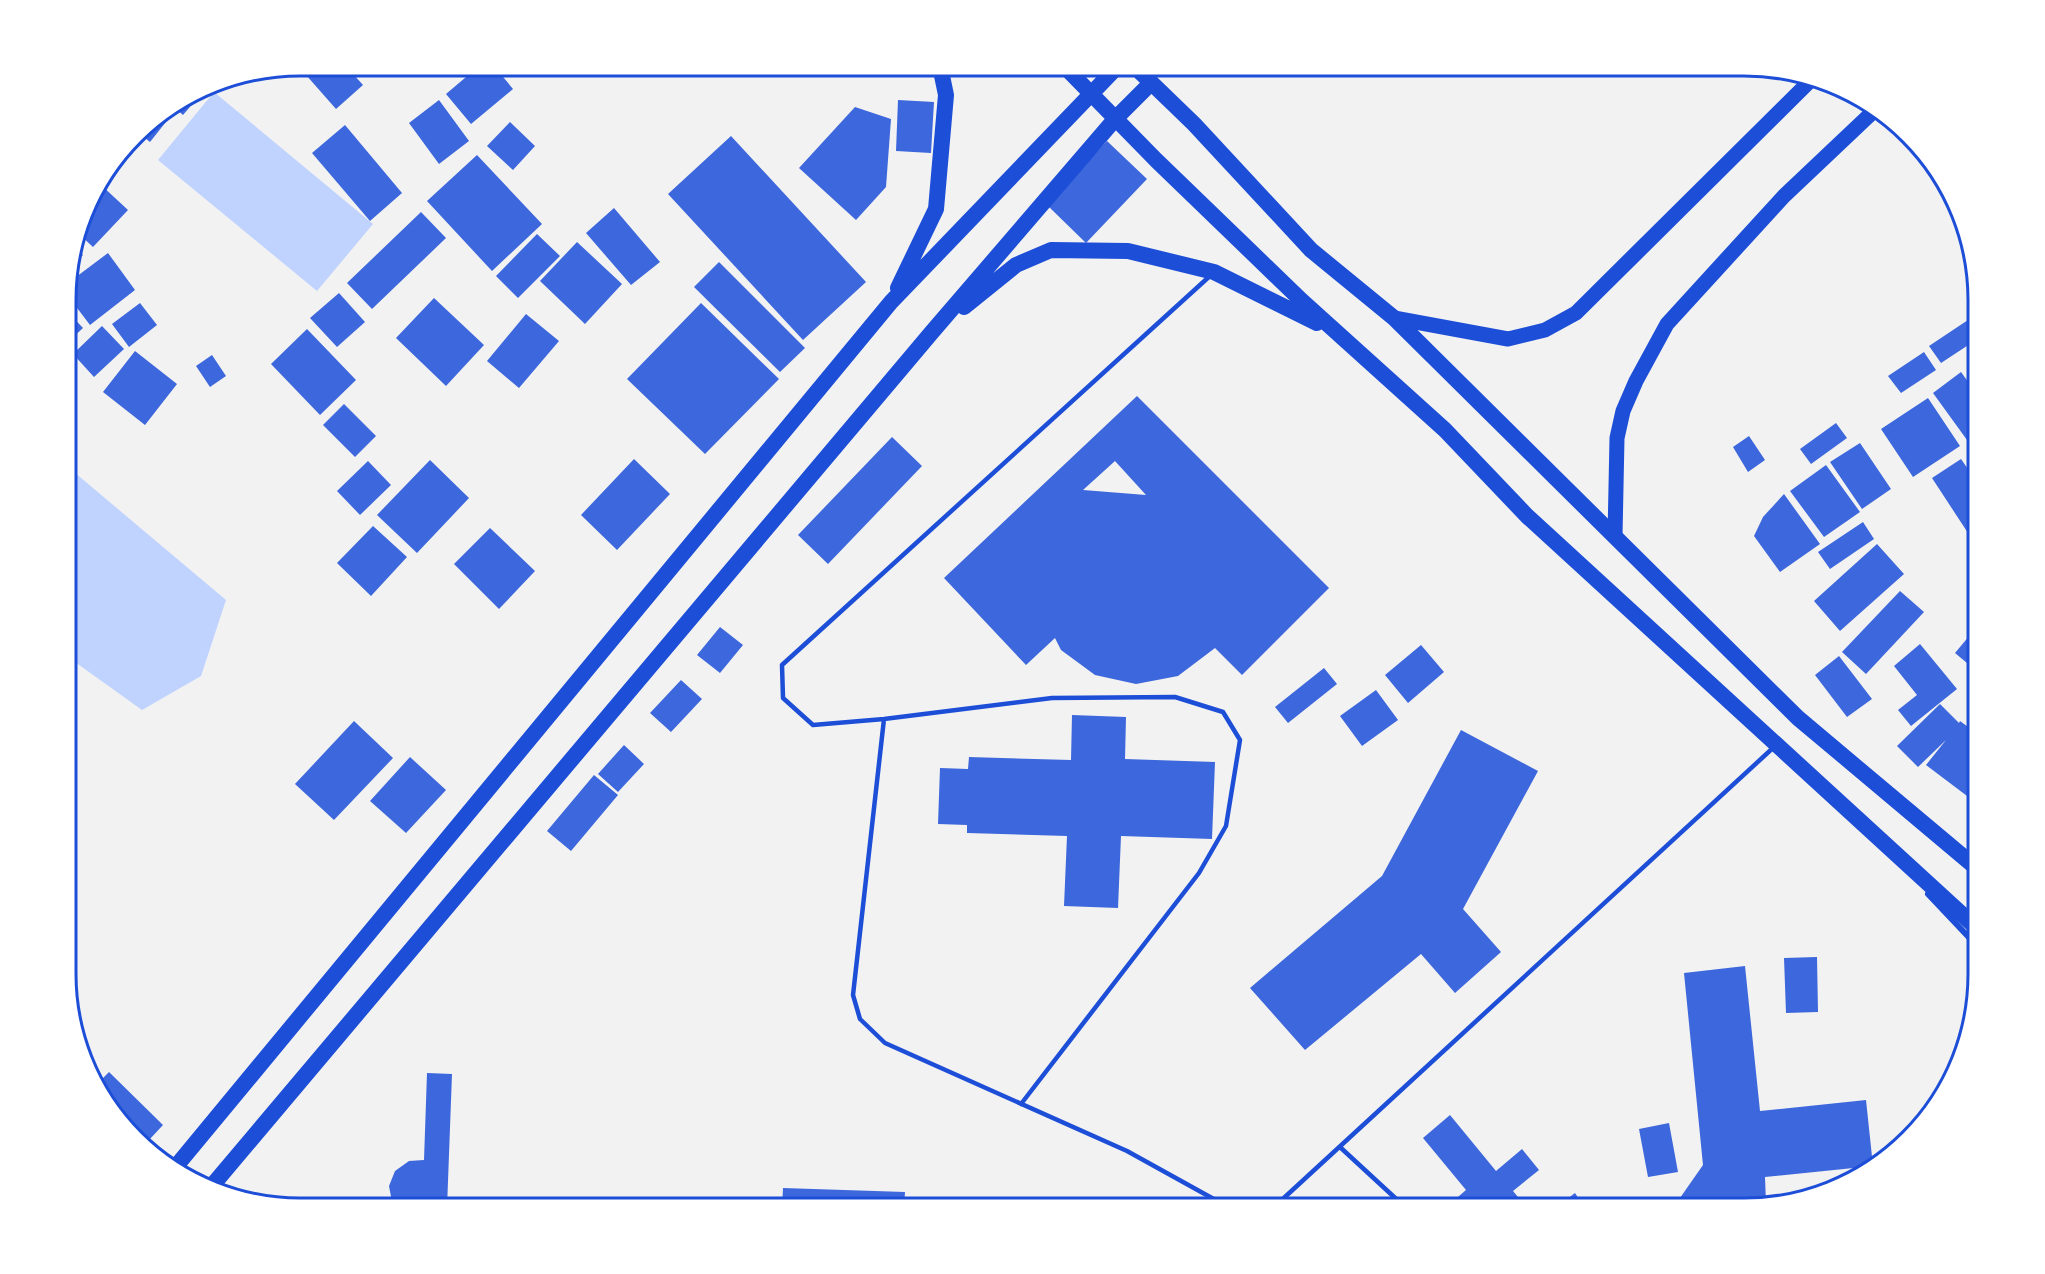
<svg xmlns="http://www.w3.org/2000/svg" width="2045" height="1274" viewBox="0 0 2045 1274" font-family="'DejaVu Sans',sans-serif">
<style>
.water{fill:#bfd3fe}
.building{fill:#3d67dc;fill-rule:evenodd}
.lines{fill:none;stroke-linecap:round;stroke-linejoin:round}
.service{stroke:#1d4ed8;stroke-width:4.5}
.minor{stroke:#1d4ed8;stroke-width:6}
.primary{stroke:#1d4ed8;stroke-width:15}
.trunk{stroke:#1d4ed8;stroke-width:16}
.rim{fill:none;stroke:#1d4ed8;stroke-width:3}
</style>
<rect width="100%" height="100%" fill="#f2f2f2"/>
<path class="water" d="M 214,92 L 373,224 L 317,291 L 158,160 Z
M 68,467 L 226,600 L 201,676 L 142,710 L 68,657 Z"/>
<path class="building" d="M 301,66 L 346,66 L 363,85 L 336,109 L 299,67 Z
M 479,66 L 494,66 L 513,89 L 471,124 L 446,94 Z
M 741,66 L 764,66 L 751,77 Z
M 797,66 L 820,66 L 806,77 Z
M 207,87 L 183,115 L 174,107 Z
M 439,100 L 469,141 L 439,164 L 409,123 Z
M 898,100 L 934,102 L 931,153 L 896,151 Z
M 855,107 L 891,119 L 886,187 L 856,220 L 799,168 Z
M 169,110 L 173,113 L 150,142 L 139,133 L 146,124 Z
M 510,122 L 535,146 L 513,170 L 487,146 Z
M 345,125 L 402,193 L 370,221 L 312,153 Z
M 731,136 L 866,282 L 803,340 L 668,194 Z
M 136,137 L 140,141 L 114,173 L 110,170 Z
M 1107,141 L 1147,179 L 1086,243 L 1047,205 Z
M 477,155 L 542,224 L 492,271 L 427,201 Z
M 100,184 L 128,210 L 93,247 L 79,234 L 90,197 Z
M 614,208 L 660,262 L 631,285 L 586,233 Z
M 421,212 L 446,238 L 372,309 L 347,283 Z
M 537,234 L 560,256 L 518,298 L 496,276 Z
M 577,242 L 622,284 L 585,324 L 540,281 Z
M 75,247 L 83,255 L 68,270 L 75,249 Z
M 108,253 L 135,290 L 90,325 L 68,296 L 68,283 Z
M 719,262 L 805,348 L 780,372 L 694,287 Z
M 339,293 L 365,322 L 337,347 L 310,318 Z
M 434,298 L 484,345 L 446,386 L 396,338 Z
M 140,303 L 157,325 L 129,347 L 112,324 Z
M 701,303 L 779,379 L 705,454 L 627,379 Z
M 68,312 L 83,328 L 68,342 Z
M 526,314 L 559,341 L 519,388 L 487,361 Z
M 1968,320 L 1979,338 L 1941,363 L 1929,346 Z
M 102,326 L 124,349 L 94,377 L 73,354 Z
M 307,329 L 356,380 L 320,415 L 271,364 Z
M 135,351 L 177,384 L 145,425 L 103,392 Z
M 1924,352 L 1936,370 L 1901,393 L 1888,376 Z
M 212,355 L 226,376 L 210,387 L 196,366 Z
M 1961,372 L 1979,397 L 1979,431 L 1967,440 L 1933,393 Z
M 1137,396 L 1329,588 L 1242,675 L 1215,648 L 1178,676 L 1136,684 L 1095,675 L 1061,650 L 1055,638 L 1026,665 L 944,578 ZM 1115,461 L 1146,495 L 1083,490 Z
M 1928,398 L 1960,446 L 1913,477 L 1881,429 Z
M 344,404 L 376,436 L 355,457 L 323,425 Z
M 1836,423 L 1847,438 L 1811,464 L 1800,449 Z
M 1749,436 L 1765,460 L 1748,472 L 1733,447 Z
M 892,437 L 922,466 L 828,564 L 798,535 Z
M 1860,443 L 1891,489 L 1862,509 L 1830,462 Z
M 634,459 L 670,494 L 617,550 L 581,515 Z
M 1961,459 L 1979,485 L 1979,526 L 1968,533 L 1932,478 Z
M 430,460 L 469,498 L 417,553 L 377,515 Z
M 368,461 L 391,485 L 360,515 L 337,491 Z
M 1826,465 L 1860,512 L 1824,537 L 1790,491 Z
M 1784,494 L 1820,544 L 1780,572 L 1754,536 L 1763,517 Z
M 1863,522 L 1874,539 L 1830,569 L 1818,552 Z
M 373,526 L 407,557 L 371,596 L 337,563 Z
M 490,528 L 535,571 L 499,609 L 454,564 Z
M 1877,544 L 1904,574 L 1840,631 L 1814,601 Z
M 1900,591 L 1924,612 L 1866,674 L 1842,652 Z
M 720,627 L 743,645 L 720,673 L 697,655 Z
M 1975,629 L 1979,632 L 1979,673 L 1955,653 Z
M 1920,644 L 1957,689 L 1911,726 L 1898,710 L 1917,695 L 1894,666 Z
M 1421,645 L 1444,672 L 1408,703 L 1385,675 Z
M 1839,656 L 1872,699 L 1847,717 L 1815,675 Z
M 1324,668 L 1337,684 L 1288,723 L 1275,707 Z
M 681,680 L 702,699 L 671,732 L 650,713 Z
M 1376,690 L 1398,720 L 1362,746 L 1340,716 Z
M 1940,704 L 1959,723 L 1960,721 L 1979,735 L 1979,805 L 1926,765 L 1946,740 L 1918,767 L 1897,746 Z
M 1072,715 L 1126,717 L 1125,759 L 1215,762 L 1212,839 L 1121,836 L 1118,908 L 1064,906 L 1067,836 L 967,833 L 967,825 L 938,824 L 940,768 L 968,769 L 969,757 L 1071,760 Z
M 354,721 L 393,758 L 334,820 L 295,784 Z
M 1461,730 L 1538,771 L 1463,909 L 1501,952 L 1455,993 L 1421,954 L 1305,1050 L 1250,988 L 1382,876 Z
M 624,745 L 644,764 L 618,792 L 598,774 Z
M 410,757 L 446,790 L 406,833 L 370,801 Z
M 594,775 L 618,795 L 571,851 L 547,831 Z
M 1817,957 L 1818,1012 L 1786,1013 L 1784,958 Z
M 1745,966 L 1760,1111 L 1866,1100 L 1873,1166 L 1765,1177 L 1766,1203 L 1759,1208 L 1673,1208 L 1703,1165 L 1684,973 Z
M 109,1072 L 163,1125 L 149,1140 L 97,1089 L 96,1085 Z
M 427,1073 L 452,1074 L 447,1208 L 398,1208 L 392,1202 L 389,1186 L 395,1171 L 409,1161 L 424,1160 Z
M 1450,1115 L 1496,1171 L 1522,1149 L 1539,1170 L 1513,1191 L 1527,1208 L 1454,1208 L 1451,1203 L 1466,1190 L 1423,1138 Z
M 1669,1123 L 1678,1172 L 1648,1177 L 1639,1129 Z
M 783,1188 L 905,1192 L 904,1208 L 782,1208 Z
M 1575,1193 L 1585,1208 L 1555,1208 Z
M 352,1199 L 383,1199 L 383,1208 L 352,1208 Z"/>
<g class="lines">
<path class="service" d="M 884,719 L 853,995 L 860,1019 L 885,1043 L 1127,1151 L 1230,1208
M 1021,1104 L 1199,873 L 1226,826 L 1240,740 L 1223,712 L 1175,697 L 1052,698 L 884,719 L 813,725 L 783,698 L 782,665 L 1211,275
M 1341,1148 L 1406,1208
M 1273,1208 L 1774,747"/>
<path class="minor" d="M 1928,894 L 1979,948"/>
<path class="primary" d="M 1394,318 L 1508,339 L 1545,330 L 1576,313 L 1813,78
M 1615,536 L 1617,438 L 1623,411 L 1636,381 L 1667,324 L 1784,196 L 1877,108"/>
<path class="trunk" d="M 1064,66 L 1156,160 L 1302,301 L 1445,430 L 1527,516 L 1979,930
M 1134,66 L 1194,124 L 1311,250 L 1394,318 L 1798,718 L 1979,870
M 898,288 L 936,209 L 946,95 L 940,66
M 964,307 L 1016,265 L 1051,250 L 1128,251 L 1214,272 L 1317,323
M 173,1170 L 891,302 L 1118,66
M 211,1187 L 932,332 L 1116,118 L 1151,83"/>
</g>
<path d="M0 0H2045V1274H0ZM300 76H1744A224 224 0 0 1 1968 300V974A224 224 0 0 1 1744 1198H300A224 224 0 0 1 76 974V300A224 224 0 0 1 300 76Z" fill="#fff" fill-rule="evenodd"/>
<path class="rim" d="M300 76H1744A224 224 0 0 1 1968 300V974A224 224 0 0 1 1744 1198H300A224 224 0 0 1 76 974V300A224 224 0 0 1 300 76Z"/>
</svg>
